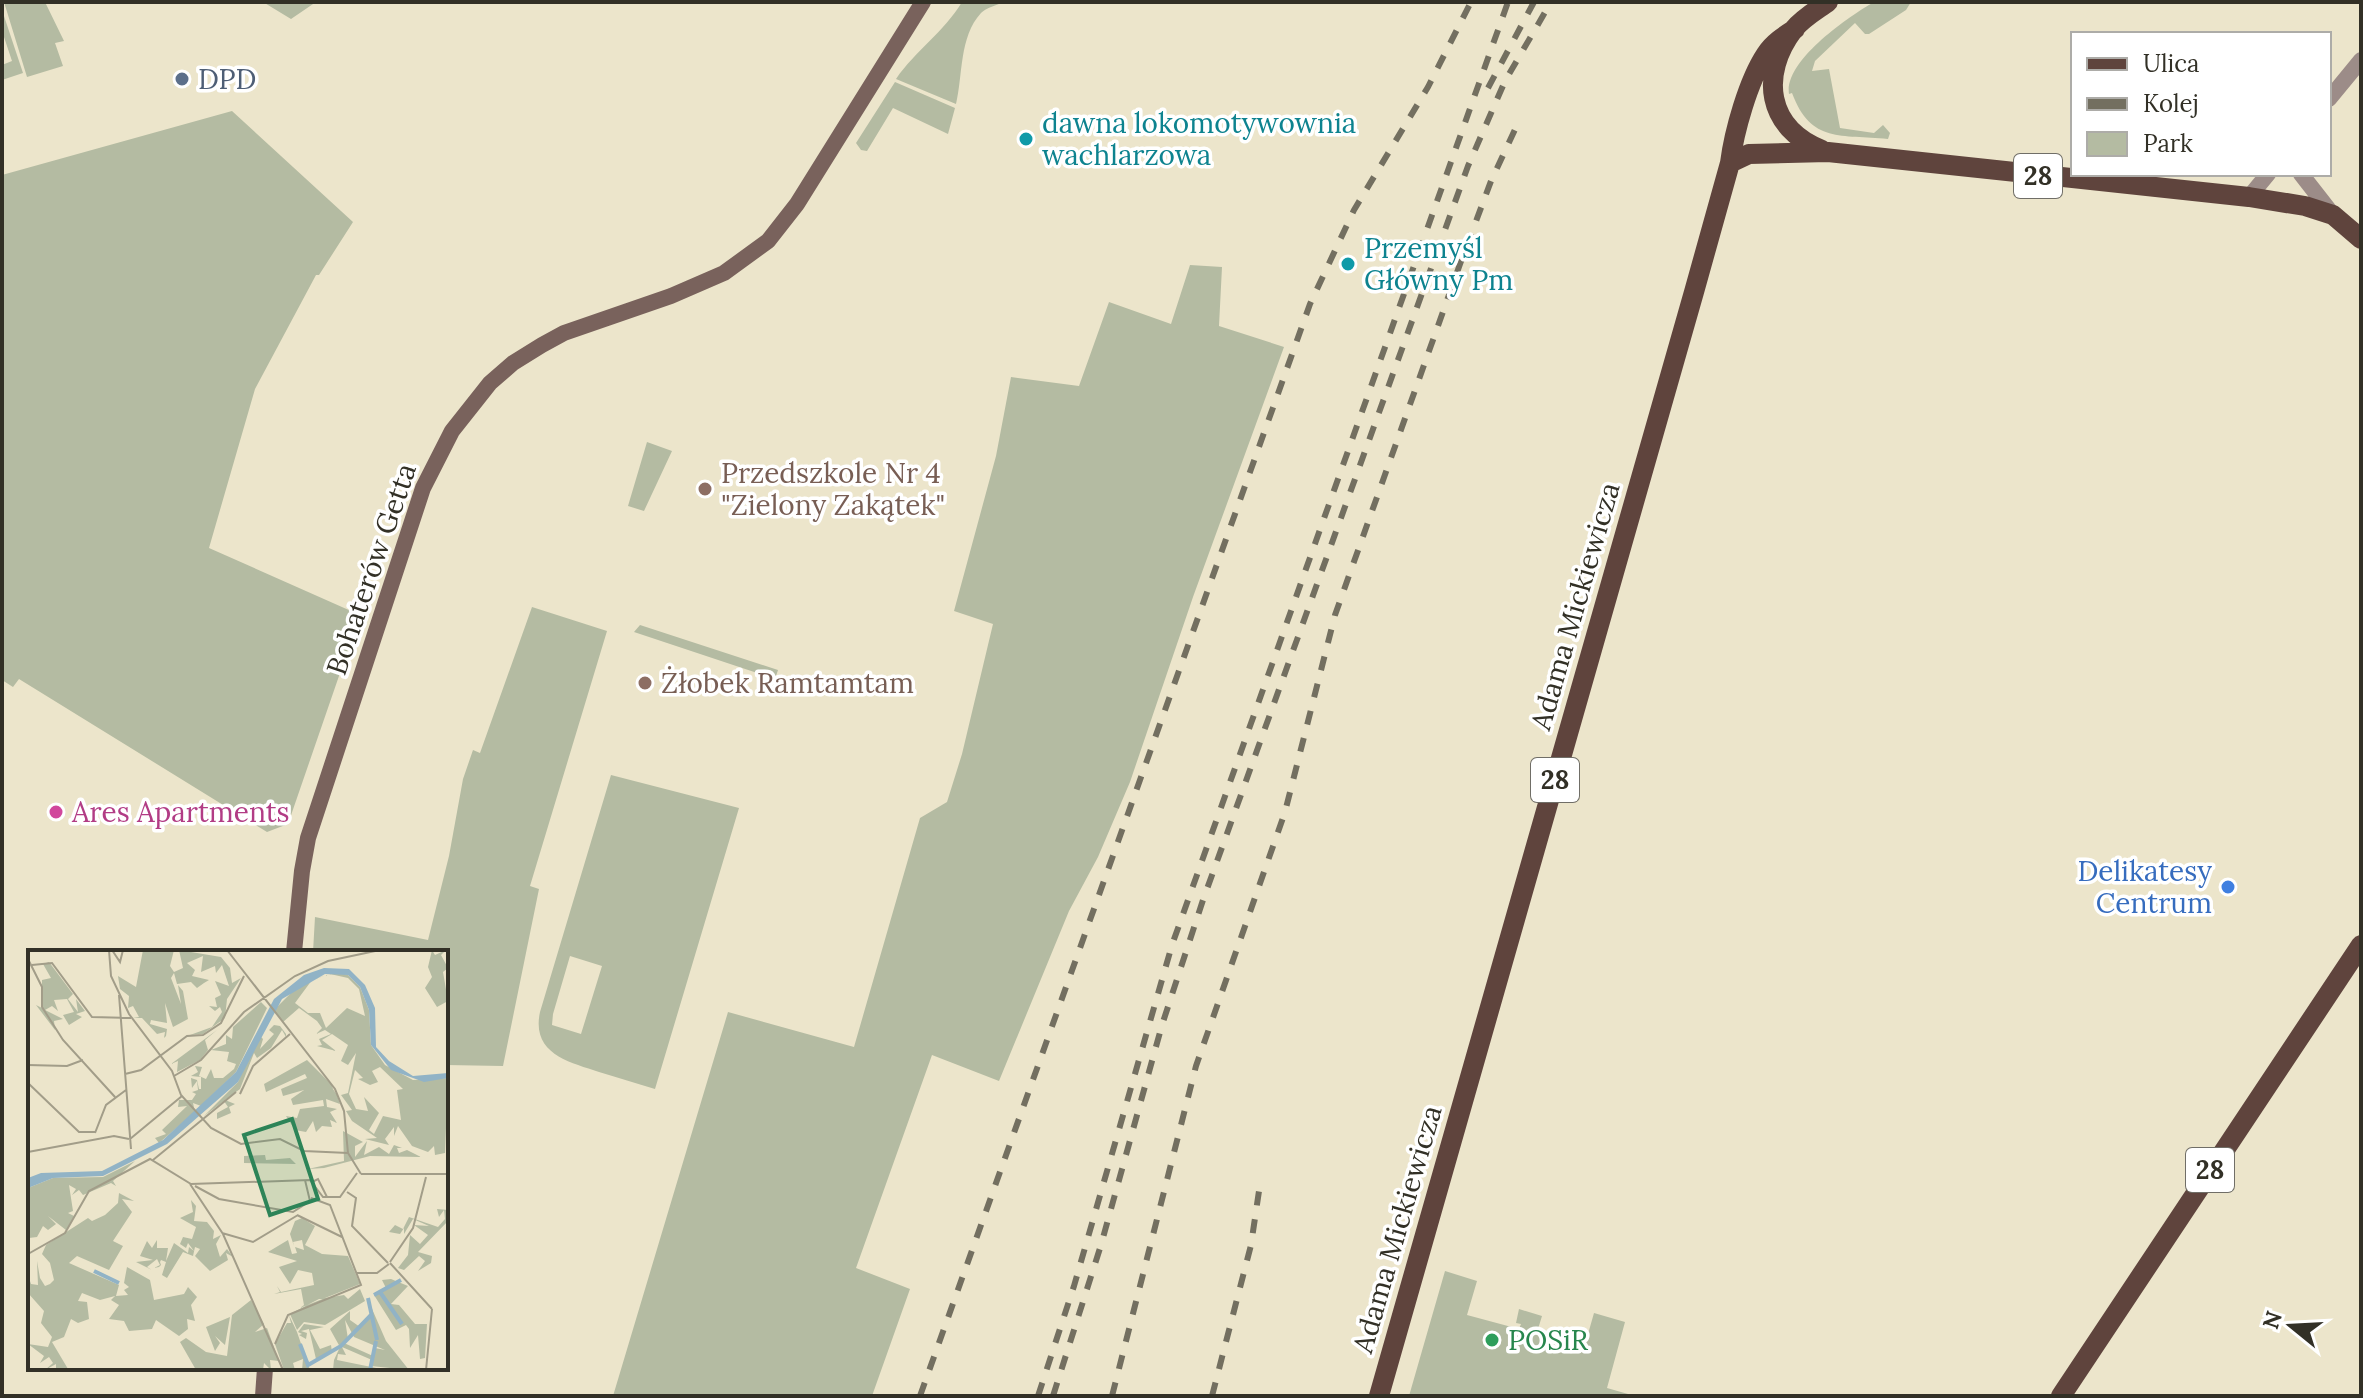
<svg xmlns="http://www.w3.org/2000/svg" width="2363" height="1398" viewBox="0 0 2363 1398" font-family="Lora,serif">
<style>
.green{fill:#b4bba2;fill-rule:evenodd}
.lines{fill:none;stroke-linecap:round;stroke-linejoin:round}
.tertiary{stroke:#9c8c88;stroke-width:16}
.secondary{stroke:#79625c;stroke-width:16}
.primary{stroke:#5f443d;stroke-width:20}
.rail{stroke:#736f60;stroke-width:6;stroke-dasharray:14 14;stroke-linecap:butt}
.service-dot{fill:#5c6f8a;stroke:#fff;stroke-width:3}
.culture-dot{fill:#0f9aa8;stroke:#fff;stroke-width:3}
.education-dot{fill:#8d6e63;stroke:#fff;stroke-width:3}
.hotel-dot{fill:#d1479c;stroke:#fff;stroke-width:3}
.shop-dot{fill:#3f7fe0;stroke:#fff;stroke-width:3}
.leisure-dot{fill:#2e9e5b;stroke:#fff;stroke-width:3}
.labels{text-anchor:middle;stroke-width:7;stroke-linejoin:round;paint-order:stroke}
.shield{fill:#fff;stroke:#706e67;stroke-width:2}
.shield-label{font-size:26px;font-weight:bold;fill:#323026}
.service-label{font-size:28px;fill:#4e5e75;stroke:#fff;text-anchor:start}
.culture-label{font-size:28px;fill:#0d838f;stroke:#fff;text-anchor:start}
.education-label{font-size:28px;fill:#785e54;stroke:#fff;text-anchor:start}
.street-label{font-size:28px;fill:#323026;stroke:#fff}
.hotel-label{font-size:28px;fill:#b23c85;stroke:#fff;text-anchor:start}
.shop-label{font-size:28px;fill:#366cbe;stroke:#fff;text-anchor:end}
.leisure-label{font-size:28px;fill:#27864d;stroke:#fff;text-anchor:start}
.inset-river{fill:none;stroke:#91b3c6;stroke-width:4}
.inset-road{fill:none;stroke:#a29d89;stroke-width:2}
.view{fill:#2d8458;fill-opacity:0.15;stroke:#2d8458;stroke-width:4}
.inset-edge{fill:none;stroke:#323026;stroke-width:4}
</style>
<rect width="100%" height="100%" fill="#ece5cb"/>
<path class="green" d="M 4,2 L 45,2 L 64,41 L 55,43 L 63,66 L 27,77 Z
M 263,2 L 316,2 L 291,19 Z
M 962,2 L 1004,2 C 997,5 986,8 981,13 C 959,37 963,75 956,104 L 896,79 C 915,51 944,32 962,2 Z
M 1874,2 L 1911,2 L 1906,10 L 1869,34 L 1865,34 L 1855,23 L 1815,61 L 1812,71 L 1829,69 L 1840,128 L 1874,133 L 1883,125 L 1890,133 L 1888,139 C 1841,134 1811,144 1792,93 L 1789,94 C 1784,61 1848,17 1874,2 Z
M 2,10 L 23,73 L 2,80 L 2,65 L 12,61 L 2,31 Z
M 895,82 L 955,108 L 948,134 L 893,108 L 867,151 L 861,150 L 856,143 Z
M 232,111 L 353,222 L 319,275 L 316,275 L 255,389 L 209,548 L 360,615 L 288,824 L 267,832 L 19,679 L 13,687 L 2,680 L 2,175 Z
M 1190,265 L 1222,267 L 1219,326 L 1284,347 L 1193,597 L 1130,782 L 1098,857 L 1069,911 L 999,1081 L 932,1055 L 856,1268 L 910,1289 L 872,1396 L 613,1396 L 728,1012 L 854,1047 L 920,818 L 947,802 L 962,754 L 993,624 L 954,611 L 996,456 L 1011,377 L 1079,386 L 1109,302 L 1171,324 Z
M 647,442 L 672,451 L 644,511 L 628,506 Z
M 532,607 L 607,631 L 530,886 L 539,889 L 503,1066 L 446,1065 L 446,952 L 313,952 L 315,917 L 428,940 L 449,856 L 463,779 L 473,750 L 480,753 Z
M 640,625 L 778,670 L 775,679 L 634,632 Z
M 611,775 L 739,808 L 655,1089 C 636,1083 618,1078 599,1072 C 569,1062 531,1054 540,1012 ZM 570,956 L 602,966 L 581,1034 L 552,1025 L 553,1014 Z
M 1445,1271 L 1477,1281 L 1467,1315 L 1519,1329 L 1521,1324 L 1516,1323 L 1519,1309 L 1542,1316 L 1538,1329 L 1533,1328 L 1532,1333 L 1584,1348 L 1594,1313 L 1625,1322 L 1607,1388 L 1628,1394 L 1628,1396 L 1409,1396 Z"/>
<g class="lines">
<path class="tertiary" d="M 2329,99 L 2361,60
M 2301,174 L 2333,215
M 2249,197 L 2268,174"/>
<path class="secondary" d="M 294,952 L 302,871 L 308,838 L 423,488 L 452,431 L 490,383 L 513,363 L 542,345 L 564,333 L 671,296 L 724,273 L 768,241 L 797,204 L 923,2
M 263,1396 L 265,1368"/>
<path class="primary" d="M 1822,150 C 1767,128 1759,75 1794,29 C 1803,18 1817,10 1828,2
M 1730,163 L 1749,154 L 1828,152 L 2249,197 L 2305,206 L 2333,215 L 2361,239
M 1379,1396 L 1694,292 L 1730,163 C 1734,132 1748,81 1766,54 C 1773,43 1784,36 1795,29
M 2061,1396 L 2361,945"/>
<path class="rail" d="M 1488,88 L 1534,2
M 920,1396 L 1310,304 L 1354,210 L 1428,87 L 1471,2
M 1038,1396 L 1074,1286 L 1172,945 L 1508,2
M 1053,1396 L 1101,1245 L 1162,1025 L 1203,900 L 1468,166 L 1505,81 L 1551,2
M 1112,1396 L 1196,1066 L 1285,812 L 1335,615 L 1460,264 L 1491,181 L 1519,121
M 1212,1396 L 1251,1245 L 1259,1191"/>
</g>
<circle class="service-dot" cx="182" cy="79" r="8"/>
<g class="culture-dot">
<circle cx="1026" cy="139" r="8"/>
<circle cx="1348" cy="264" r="8"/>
</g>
<g class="education-dot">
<circle cx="705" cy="489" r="8"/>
<circle cx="645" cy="683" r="8"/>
</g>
<circle class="hotel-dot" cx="56" cy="812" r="8"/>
<circle class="shop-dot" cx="2228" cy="887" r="8"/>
<circle class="leisure-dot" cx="1492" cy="1340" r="8"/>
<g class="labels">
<g class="shield">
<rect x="2014" y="154" width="48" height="44" rx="6"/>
<rect x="1531" y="758" width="48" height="44" rx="6"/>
<rect x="2186" y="1148" width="48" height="44" rx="6"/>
</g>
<g class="shield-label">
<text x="2038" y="185">28</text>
<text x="1555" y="789">28</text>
<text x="2210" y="1179">28</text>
</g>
<g class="service-label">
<text x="198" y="89">DPD</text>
</g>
<g class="culture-label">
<text x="1042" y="133">dawna lokomotywownia<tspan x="1042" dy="32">wachlarzowa</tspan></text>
<text x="1364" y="258">Przemyśl<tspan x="1364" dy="32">Główny Pm</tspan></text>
</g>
<g class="education-label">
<text x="721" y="483">Przedszkole Nr 4<tspan x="721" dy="32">"Zielony Zakątek"</tspan></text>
<text x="661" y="693">Żłobek Ramtamtam</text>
</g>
<g class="street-label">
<text transform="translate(371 569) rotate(-71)" y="10">Bohaterów Getta</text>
<text transform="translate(1575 606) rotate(-74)" y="10">Adama Mickiewicza</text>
<text transform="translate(1397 1229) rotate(-74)" y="10">Adama Mickiewicza</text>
</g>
<g class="hotel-label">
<text x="72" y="822">Ares Apartments</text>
</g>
<g class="shop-label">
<text x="2212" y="881">Delikatesy<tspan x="2212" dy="32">Centrum</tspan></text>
</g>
<g class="leisure-label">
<text x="1508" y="1350">POSiR</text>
</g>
</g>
<g transform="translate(28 950)">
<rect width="420" height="420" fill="#ece5cb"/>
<path d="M 115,0 L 146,0 L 142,16 L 146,22 L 155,18 L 151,0 L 193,7 L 202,18 L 204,33 L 213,28 L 199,49 L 197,68 L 175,84 L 162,85 L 184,77 L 194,62 L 192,57 L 187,61 L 181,56 L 189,57 L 187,48 L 193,45 L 187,31 L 201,36 L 194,15 L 188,23 L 187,16 L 173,22 L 175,6 L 159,13 L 167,20 L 164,26 L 181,30 L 176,33 L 169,38 L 163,32 L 149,34 L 146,23 L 143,28 L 153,54 L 150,35 L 155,41 L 160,69 L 145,77 L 137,53 L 139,73 L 123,70 L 122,74 L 139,79 L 138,86 L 136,88 L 137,82 L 129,84 L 114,68 L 105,68 L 111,67 L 105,56 L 100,58 L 101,46 L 92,39 L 90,26 L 108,37 ZM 404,0 L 407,5 L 418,0 L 413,5 L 420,18 L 415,22 L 420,51 L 409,57 L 397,38 L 404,27 L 400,17 ZM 21,12 L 45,44 L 40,49 L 50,62 L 48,49 L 57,61 L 48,64 L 54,67 L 41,75 L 35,65 L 46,62 L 39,49 L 26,50 L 30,61 L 24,56 L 17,60 L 35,69 L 26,71 L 27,80 L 8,55 L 14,58 L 14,30 L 23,28 L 15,14 ZM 309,22 L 320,25 L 332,37 L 341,60 L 343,95 L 357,115 L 385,130 L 420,128 L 417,203 L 407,205 L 406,196 L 400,202 L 384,196 L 370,176 L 366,186 L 366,177 L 357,189 L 361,195 L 337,189 L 349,188 L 324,171 L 318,161 L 324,160 L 313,145 L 320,143 L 328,103 L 320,115 L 313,111 L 320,95 L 304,84 L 294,90 L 308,101 L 289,96 L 294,95 L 291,89 L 303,84 L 297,80 L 288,84 L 294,78 L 289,71 L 271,58 L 255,72 L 246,60 L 273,33 ZM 302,24 L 320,28 L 331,39 L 337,66 L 319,58 L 298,78 L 292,63 L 280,63 L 267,53 L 284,30 ZM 352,117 L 375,139 L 369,140 L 373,170 L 355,166 L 346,184 L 341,180 L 351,163 L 336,147 L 340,161 L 328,159 L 321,144 L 327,120 L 335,128 L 330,129 L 342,135 L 350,132 L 344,121 ZM 233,52 L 239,58 L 208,122 L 173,156 L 165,153 L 167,162 L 131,193 L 127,188 L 138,184 L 134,180 L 159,156 L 150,157 L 151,150 L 164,150 L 168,144 L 164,142 L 170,140 L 169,131 L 164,138 L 163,128 L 169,130 L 171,139 L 173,139 L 173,127 L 163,126 L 170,122 L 167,116 L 174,117 L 171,126 L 178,129 L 183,119 L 186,128 L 195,128 L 206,119 L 208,114 L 199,111 L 201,102 L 183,100 L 198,94 L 198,85 L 204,89 L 205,77 ZM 246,75 L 252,76 L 258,84 L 258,87 L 254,80 L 243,98 L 229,108 L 226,103 L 212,139 L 197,150 L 207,154 L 201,157 L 203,163 L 189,169 L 189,163 L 200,157 L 196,151 L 176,166 L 210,132 L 231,85 L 235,89 L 232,99 L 246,84 L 241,80 ZM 189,80 L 177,90 L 180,100 L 172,110 L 149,122 L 150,111 L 143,114 ZM 279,110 L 304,135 L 305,139 L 309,145 L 312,154 L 298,149 L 299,157 L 309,159 L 302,162 L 309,173 L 302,170 L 304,177 L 294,176 L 288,182 L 285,171 L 278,182 L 267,180 L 258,166 L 269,168 L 272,159 L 296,156 L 295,150 L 265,155 L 263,149 L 276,140 L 255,146 L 253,139 L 279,128 L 277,124 L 238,142 L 236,134 ZM 315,181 L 335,192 L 327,196 L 327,207 L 339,191 L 336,205 L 351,197 L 361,204 L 366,195 L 374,198 L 369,198 L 371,203 L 379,200 L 393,207 L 342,206 L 296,218 L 280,219 L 316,211 ZM 237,205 L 238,210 L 262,208 L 268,214 L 216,213 L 216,206 ZM 107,211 L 85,231 L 88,236 L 83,233 L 55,245 L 51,240 L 44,245 L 48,239 L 41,235 L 45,261 L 40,263 L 46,266 L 38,280 L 20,266 L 28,274 L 20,280 L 15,276 L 9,287 L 1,288 L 0,238 L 25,228 L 75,227 ZM 91,243 L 106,251 L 94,249 L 104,262 L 85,291 L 95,296 L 81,320 L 49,306 L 41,313 L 91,335 L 88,346 L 100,345 L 96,340 L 101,337 L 96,333 L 99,317 L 122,330 L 126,350 L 156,344 L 160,337 L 169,347 L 163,355 L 167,371 L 159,369 L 160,379 L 151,386 L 128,370 L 124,379 L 101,381 L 96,371 L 81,369 L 91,355 L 83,350 L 87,346 L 72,350 L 54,343 L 50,351 L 59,352 L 61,369 L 50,373 L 43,369 L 36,387 L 24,392 L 40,419 L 46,420 L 28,420 L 28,414 L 17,420 L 25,413 L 21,407 L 12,413 L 16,406 L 0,394 L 20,397 L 24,387 L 13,373 L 16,361 L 0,343 L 0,325 L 3,334 L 10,335 L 9,311 L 12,328 L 17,336 L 22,334 L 26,330 L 22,313 L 14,304 L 18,295 L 60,268 L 64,271 L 77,265 L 90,253 ZM 163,250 L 168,256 L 166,271 L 179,272 L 186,281 L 185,289 L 193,285 L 188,294 L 192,307 L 199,299 L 205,307 L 198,303 L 200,310 L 182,321 L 167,306 L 172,299 L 167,297 L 165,306 L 155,302 L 139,328 L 134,325 L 138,312 L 133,310 L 132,312 L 133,315 L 131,317 L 126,318 L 132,315 L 129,309 L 119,317 L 124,320 L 108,312 L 125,310 L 112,306 L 119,291 L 124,298 L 129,290 L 129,298 L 140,298 L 138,311 L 146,293 L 160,303 L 161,297 L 166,301 L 160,293 L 158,298 L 152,294 L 155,287 L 164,289 L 168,277 L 152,268 L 165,262 ZM 409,259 L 420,260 L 420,271 L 390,302 L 404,306 L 403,313 L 390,321 L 397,311 L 391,306 L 376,320 L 370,318 L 380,305 L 382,285 L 392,294 L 400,285 L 386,275 L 401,276 L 385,269 L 376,284 L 376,278 L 372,284 L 361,282 L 367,275 L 375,279 L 381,267 L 410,277 L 417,269 L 416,260 L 411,267 ZM 274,268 L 287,276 L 277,295 L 294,304 L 320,306 L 332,334 L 272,358 L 276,355 L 273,339 L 246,344 L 252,342 L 249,336 L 253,342 L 286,335 L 284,323 L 270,320 L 262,334 L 251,317 L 269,311 L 240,302 L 260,290 L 264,304 L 269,303 L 267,297 L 276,300 L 274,290 L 265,292 L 266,296 L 262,284 L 267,271 ZM 363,329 L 380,336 L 363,354 L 371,355 L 387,374 L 399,374 L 397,408 L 392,409 L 390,385 L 382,398 L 381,379 L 378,375 L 368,380 L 346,345 L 358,338 L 354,330 ZM 332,339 L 337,351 L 297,375 L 276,372 L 269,380 L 262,364 L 291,349 L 316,345 L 320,349 ZM 223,350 L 236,374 L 227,382 L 239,378 L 251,411 L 242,410 L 243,420 L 236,413 L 235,420 L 168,420 L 152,392 L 158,388 L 178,402 L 199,406 L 204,365 ZM 341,352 L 358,391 L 381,420 L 343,416 L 344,410 L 314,397 L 318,405 L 310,404 L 309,410 L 358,420 L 305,420 L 306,410 L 312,397 L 302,379 L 322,361 L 322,370 L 332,377 L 342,363 ZM 317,370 L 326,387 L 357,400 L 347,398 L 345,406 L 316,393 L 320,389 ZM 261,365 L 269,382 L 282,420 L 274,420 L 275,409 L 265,413 L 267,420 L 256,420 L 247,394 L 259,373 L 263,373 ZM 202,367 L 197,395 L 187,386 L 192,393 L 187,401 L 178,377 ZM 276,374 L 296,377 L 282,380 L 292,399 L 303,395 L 304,402 L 288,409 L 281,379 L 273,381 L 279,383 L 278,389 L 271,385 L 274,384 L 270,382 Z" fill="#b4bba2" fill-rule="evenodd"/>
<path d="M 296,18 L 321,19 L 337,35 L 347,58 L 348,97 L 361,111 L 385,126 L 420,123 L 420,128 L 396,132 L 363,120 L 343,95 L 341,60 L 332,37 L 320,25 L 297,24 L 254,49 L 210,132 L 139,194 L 75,226 L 25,228 L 0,238 L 0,228 L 13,223 L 74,221 L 135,190 L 208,122 L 246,49 L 276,25 Z" fill="#91b3c6"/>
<path class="inset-river" d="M 66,321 L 91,333M 352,342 L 374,374M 346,345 L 373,330M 340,348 L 349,390M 272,394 L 280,415 L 313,396 L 344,364M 342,420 L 348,391"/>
<path class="inset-road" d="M 81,0 L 83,26 L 101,64 L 144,121 L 153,145 L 183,178 L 213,194 L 252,189 L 276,201 L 320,203M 84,0 L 92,12 L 95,0M 199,0 L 307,139 L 316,161 L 320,203 L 333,224M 0,9 L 14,37 L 14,57 L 35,90 L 87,147M 4,15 L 24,13 L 64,67 L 103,68M 91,45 L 103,199M 0,115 L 39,116 L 55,110M 97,124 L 113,120 L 159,86 L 175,85 L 193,73 L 216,26M 146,126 L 173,110 L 216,62 L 267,26 L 300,11 L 352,0M 0,133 L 51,182 L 67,182M 214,139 L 212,144 L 225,116 L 262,84M 67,183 L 78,155 L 98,140M 102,189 L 154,146M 0,202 L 86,186 L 101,189M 125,210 L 208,142M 333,224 L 420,224M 282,230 L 295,247 L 312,247 L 329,223M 284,232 L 290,229 L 299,247M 162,234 L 195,284 L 255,420M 167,236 L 191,249 L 265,262 L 282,251 L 277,230M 319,242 L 328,248 L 324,276 L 360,313M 269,265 L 314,287M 194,283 L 225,292 L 270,265M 0,304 L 37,283 L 61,241 L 122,209 L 163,234 L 282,230M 362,312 L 385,278 L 398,227M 362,313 L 404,359M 329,323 L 349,323 L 361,314M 247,394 L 260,365 L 333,335 L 302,255 L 283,248M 398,420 L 404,359"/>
<path class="view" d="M 264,169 L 290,249 L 242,265 L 216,185 Z"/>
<rect width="420" height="420" class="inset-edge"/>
</g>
<rect width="2363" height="1398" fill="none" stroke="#323026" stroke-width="8"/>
<rect x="2071" y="32" width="260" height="144" fill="#ffffff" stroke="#adaca8" stroke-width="2"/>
<rect x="2087" y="58" width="40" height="12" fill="#5f443d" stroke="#adaca8" stroke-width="2"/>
<text x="2143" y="72" font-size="24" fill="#323026">Ulica</text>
<rect x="2087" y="98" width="40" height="12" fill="#736f60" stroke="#adaca8" stroke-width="2"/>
<text x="2143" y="112" font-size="24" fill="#323026">Kolej</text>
<rect x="2087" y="132" width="40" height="24" fill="#b4bba2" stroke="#adaca8" stroke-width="2"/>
<text x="2143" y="152" font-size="24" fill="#323026">Park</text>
<g transform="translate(2291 1326) rotate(288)" stroke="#ffffff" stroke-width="6" paint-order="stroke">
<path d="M0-6L14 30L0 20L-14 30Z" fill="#323026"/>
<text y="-12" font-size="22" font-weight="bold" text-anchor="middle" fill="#323026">N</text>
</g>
</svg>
